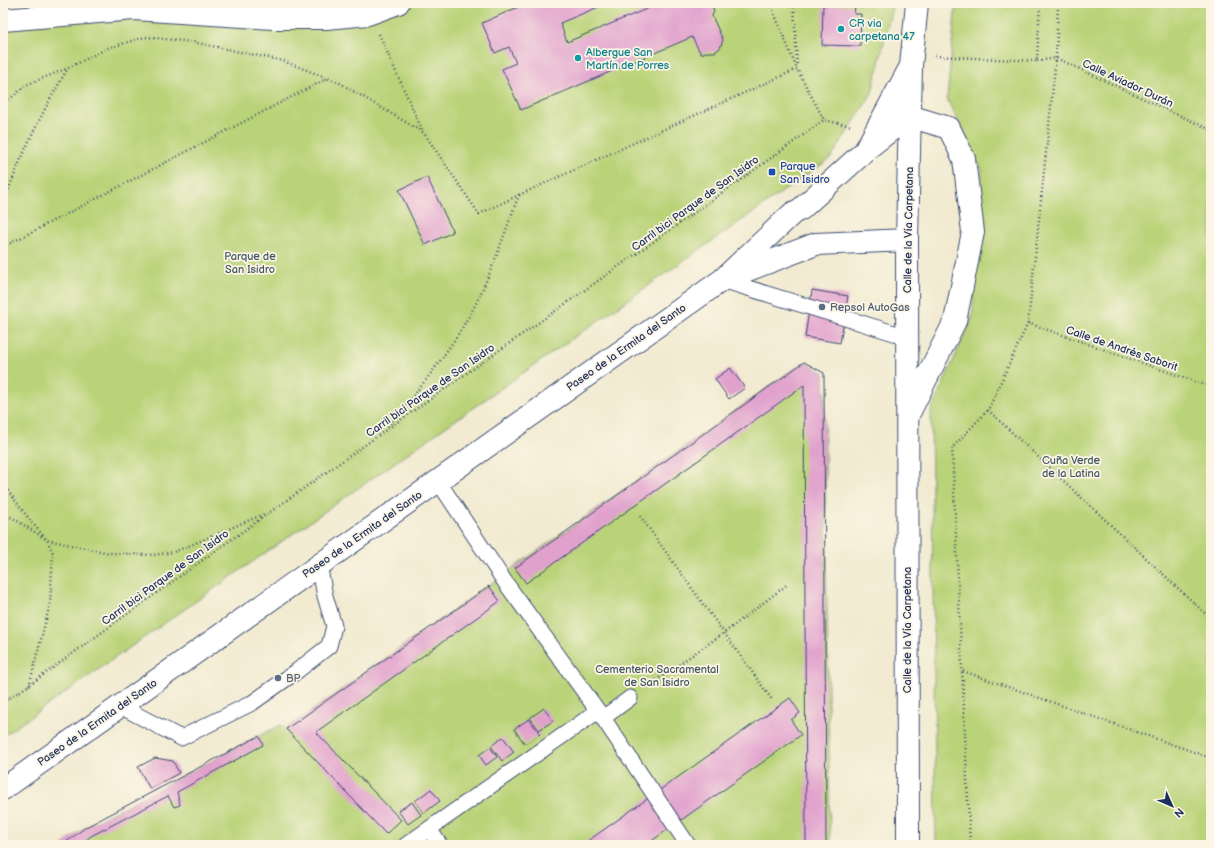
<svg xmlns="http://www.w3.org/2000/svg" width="1214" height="848" viewBox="0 0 1214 848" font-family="'Balsamiq Sans',sans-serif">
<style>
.green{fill:#b9d378;stroke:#6a816b}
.building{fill:#e1a1cd}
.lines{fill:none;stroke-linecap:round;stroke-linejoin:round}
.lane-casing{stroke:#3b4b6f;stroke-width:17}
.street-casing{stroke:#3b4b6f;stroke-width:24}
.secondary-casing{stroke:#3b4b6f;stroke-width:24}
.path{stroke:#3b4b6f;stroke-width:2.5;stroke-dasharray:1 3;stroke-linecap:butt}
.lane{stroke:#fff;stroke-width:15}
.street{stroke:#fff;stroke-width:22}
.secondary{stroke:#fff;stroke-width:22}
.culture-dot{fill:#0f9aa8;stroke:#fcf5e5;stroke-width:1.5}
.transit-dot{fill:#1a4fb4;stroke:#fcf5e5;stroke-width:1.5}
.service-dot{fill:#5c6f8a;stroke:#fcf5e5;stroke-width:1.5}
.labels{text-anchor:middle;stroke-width:3.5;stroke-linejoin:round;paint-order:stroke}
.culture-label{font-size:11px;fill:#0d838f;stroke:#fcf5e5;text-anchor:start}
.street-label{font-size:11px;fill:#1b2f5e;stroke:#fcf5e5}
.transit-label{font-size:11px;fill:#164399;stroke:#fcf5e5;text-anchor:start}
.park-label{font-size:11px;fill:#425864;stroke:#fcf5e5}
.service-label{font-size:11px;fill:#4e5e75;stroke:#fcf5e5;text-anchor:start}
</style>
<rect width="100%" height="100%" fill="#fcf5e5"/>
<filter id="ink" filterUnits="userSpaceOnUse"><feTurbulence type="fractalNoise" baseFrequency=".025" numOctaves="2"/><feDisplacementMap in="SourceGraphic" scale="8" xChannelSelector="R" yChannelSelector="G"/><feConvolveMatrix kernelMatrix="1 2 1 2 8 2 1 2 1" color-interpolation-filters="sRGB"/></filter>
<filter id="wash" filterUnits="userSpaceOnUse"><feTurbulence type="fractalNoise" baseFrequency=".012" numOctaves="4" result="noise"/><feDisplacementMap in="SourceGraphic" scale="16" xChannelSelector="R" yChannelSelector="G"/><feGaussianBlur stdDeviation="0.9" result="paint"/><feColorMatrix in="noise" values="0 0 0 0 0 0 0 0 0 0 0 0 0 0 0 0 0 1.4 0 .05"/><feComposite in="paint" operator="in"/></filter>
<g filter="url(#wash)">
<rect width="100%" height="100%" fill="#f2ebd1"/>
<path class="green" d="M 398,3 L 893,3 L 872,93 L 831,158 L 3,736 L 3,20 L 326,18 Z
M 956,3 L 1211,3 L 1211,845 L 936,845 L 931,411 L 972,319 L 982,170 L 947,99 Z
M 804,362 L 824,373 L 830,845 L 62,845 L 86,827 L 259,736 L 281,725 L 286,729 Z"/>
<g id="blocks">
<path class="building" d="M 527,3 L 608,3 L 560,23 L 567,42 L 661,3 L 711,3 L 714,11 L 712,16 L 723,40 L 720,48 L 715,52 L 706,52 L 701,54 L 692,37 L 521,110 L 502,69 L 516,63 L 509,47 L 495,53 L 482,23 Z
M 823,5 L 855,6 L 854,14 L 861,14 L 860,46 L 822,45 Z
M 427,177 L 453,232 L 425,245 L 399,190 Z
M 812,290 L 848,296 L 840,343 L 805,337 Z
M 804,362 L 824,373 L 826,845 L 806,845 L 804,385 L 526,583 L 515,568 Z
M 730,368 L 745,388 L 729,399 L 715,379 Z
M 489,586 L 500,601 L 316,732 L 401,820 L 386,834 L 286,729 Z
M 790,698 L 800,713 L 791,720 L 801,735 L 646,845 L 582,845 Z
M 544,708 L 553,721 L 539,730 L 530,718 Z
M 529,719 L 540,734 L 525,744 L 514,729 Z
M 259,736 L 263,745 L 177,792 L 180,805 L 174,807 L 168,796 L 91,836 L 80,845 L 62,845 L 86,827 Z
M 503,737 L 514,752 L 502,761 L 491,746 Z
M 490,747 L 497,757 L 486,765 L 479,755 Z
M 155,758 L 173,761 L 179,773 L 150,789 L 138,767 Z
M 431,789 L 440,801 L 424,813 L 415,801 Z
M 412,802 L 421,815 L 408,824 L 398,811 Z"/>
</g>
</g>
<g filter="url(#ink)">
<use href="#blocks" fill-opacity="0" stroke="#3b4b6f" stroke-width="1"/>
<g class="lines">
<defs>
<path id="lane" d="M 722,280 L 907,337
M 438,481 L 505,582 L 603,718 L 688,845
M 120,706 L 181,738 L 252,703 L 297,671 L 329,646 L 334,626 L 325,596 L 319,564
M 603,718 L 630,698
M 429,829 L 440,845
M 406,845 L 598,711"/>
<path id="street" d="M 3,20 L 134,9 L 273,18 L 326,18 L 368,14 L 398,3"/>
<path id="secondary" d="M 869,147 L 909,116 L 949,128 L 964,159 L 973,232 L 955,321 L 909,413
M 732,276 L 816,244 L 907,240
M 3,789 L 722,280 L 793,213 L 801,209 L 865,151 L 911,66
M 908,845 L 907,240 L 911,66 L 917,3"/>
</defs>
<use href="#lane" class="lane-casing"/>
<use href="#street" class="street-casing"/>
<use href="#secondary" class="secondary-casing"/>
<path class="path" d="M 770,3 L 797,69
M 794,3 L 797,66
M 379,34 L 423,132
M 935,56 L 1037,61 L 1040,3
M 1037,61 L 1056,58 L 1211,130
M 3,105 L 26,85 L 68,68 L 108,48 L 145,37 L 193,42 L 283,61 L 338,82 L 424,133 L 479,214 L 519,195 C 504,234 491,275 472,311 C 448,354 417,392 386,429
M 519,195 L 797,69 L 824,120
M 3,205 C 20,156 42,112 68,68
M 3,247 L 328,78
M 1028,323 L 1211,387
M 988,410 L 1211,619
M 3,484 L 29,519 L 47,540 L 53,553 L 50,604 L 29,686
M 3,514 L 13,518 L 47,540 L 109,553 L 154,555 L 174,552 L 264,514
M 640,516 L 773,701
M 963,671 L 1211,758
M 646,687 L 724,633 L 788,584
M 3,702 L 28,686 C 291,494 560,310 824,120 L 852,126
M 970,845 L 952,448 L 988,410 L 1028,323 L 1056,58 L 1058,3"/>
<use href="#lane" class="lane"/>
<use href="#street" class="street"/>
<use href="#secondary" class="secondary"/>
</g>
</g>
<g class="culture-dot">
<circle cx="841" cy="29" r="4"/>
<circle cx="578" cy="58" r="4"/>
</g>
<rect class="transit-dot" x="768" y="168" width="8" height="8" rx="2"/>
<g class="service-dot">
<circle cx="822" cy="307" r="4"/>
<circle cx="278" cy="678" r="4"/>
</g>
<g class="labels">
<g class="culture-label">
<text x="849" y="27">CR via<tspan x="849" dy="13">carpetana 47</tspan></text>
<text x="586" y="56">Albergue San<tspan x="586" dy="13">Martín de Porres</tspan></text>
</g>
<g class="street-label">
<text transform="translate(1128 83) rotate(25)" y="4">Calle Aviador Durán</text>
<text transform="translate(695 203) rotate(-36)" y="4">Carril bici Parque de San Isidro</text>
<text transform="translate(908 230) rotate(-89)" y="4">Calle de la Vía Carpetana</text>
<text transform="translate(626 347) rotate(-35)" y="4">Paseo de la Ermita del Santo</text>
<text transform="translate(1122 348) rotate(19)" y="4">Calle de Andrés Saborit</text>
<text transform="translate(430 390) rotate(-35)" y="4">Carril bici Parque de San Isidro</text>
<text transform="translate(362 534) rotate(-35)" y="4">Paseo de la Ermita del Santo</text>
<text transform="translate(165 577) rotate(-36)" y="4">Carril bici Parque de San Isidro</text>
<text transform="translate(907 630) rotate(-90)" y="4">Calle de la Vía Carpetana</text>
<text transform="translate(97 722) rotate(-35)" y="4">Paseo de la Ermita del Santo</text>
</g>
<g class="transit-label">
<text x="780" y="170">Parque<tspan x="780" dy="13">San Isidro</tspan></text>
</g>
<g class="park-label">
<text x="250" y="260">Parque de<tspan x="250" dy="13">San Isidro</tspan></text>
<text x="1071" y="464">Cuña Verde<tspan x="1071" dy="13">de la Latina</tspan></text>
<text x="657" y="673">Cementerio Sacramental<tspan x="657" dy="13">de San Isidro</tspan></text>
</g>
<g class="service-label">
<text x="830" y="311">Repsol AutoGas</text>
<text x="286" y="682">BP</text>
</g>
</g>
<rect width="1214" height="848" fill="none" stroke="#fcf5e5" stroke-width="16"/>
<g transform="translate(1172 806) rotate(135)" stroke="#fcf5e5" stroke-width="3" paint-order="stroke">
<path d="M0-3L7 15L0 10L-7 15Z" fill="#1b2f5e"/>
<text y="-6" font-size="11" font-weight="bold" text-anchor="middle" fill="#1b2f5e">N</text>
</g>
</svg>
